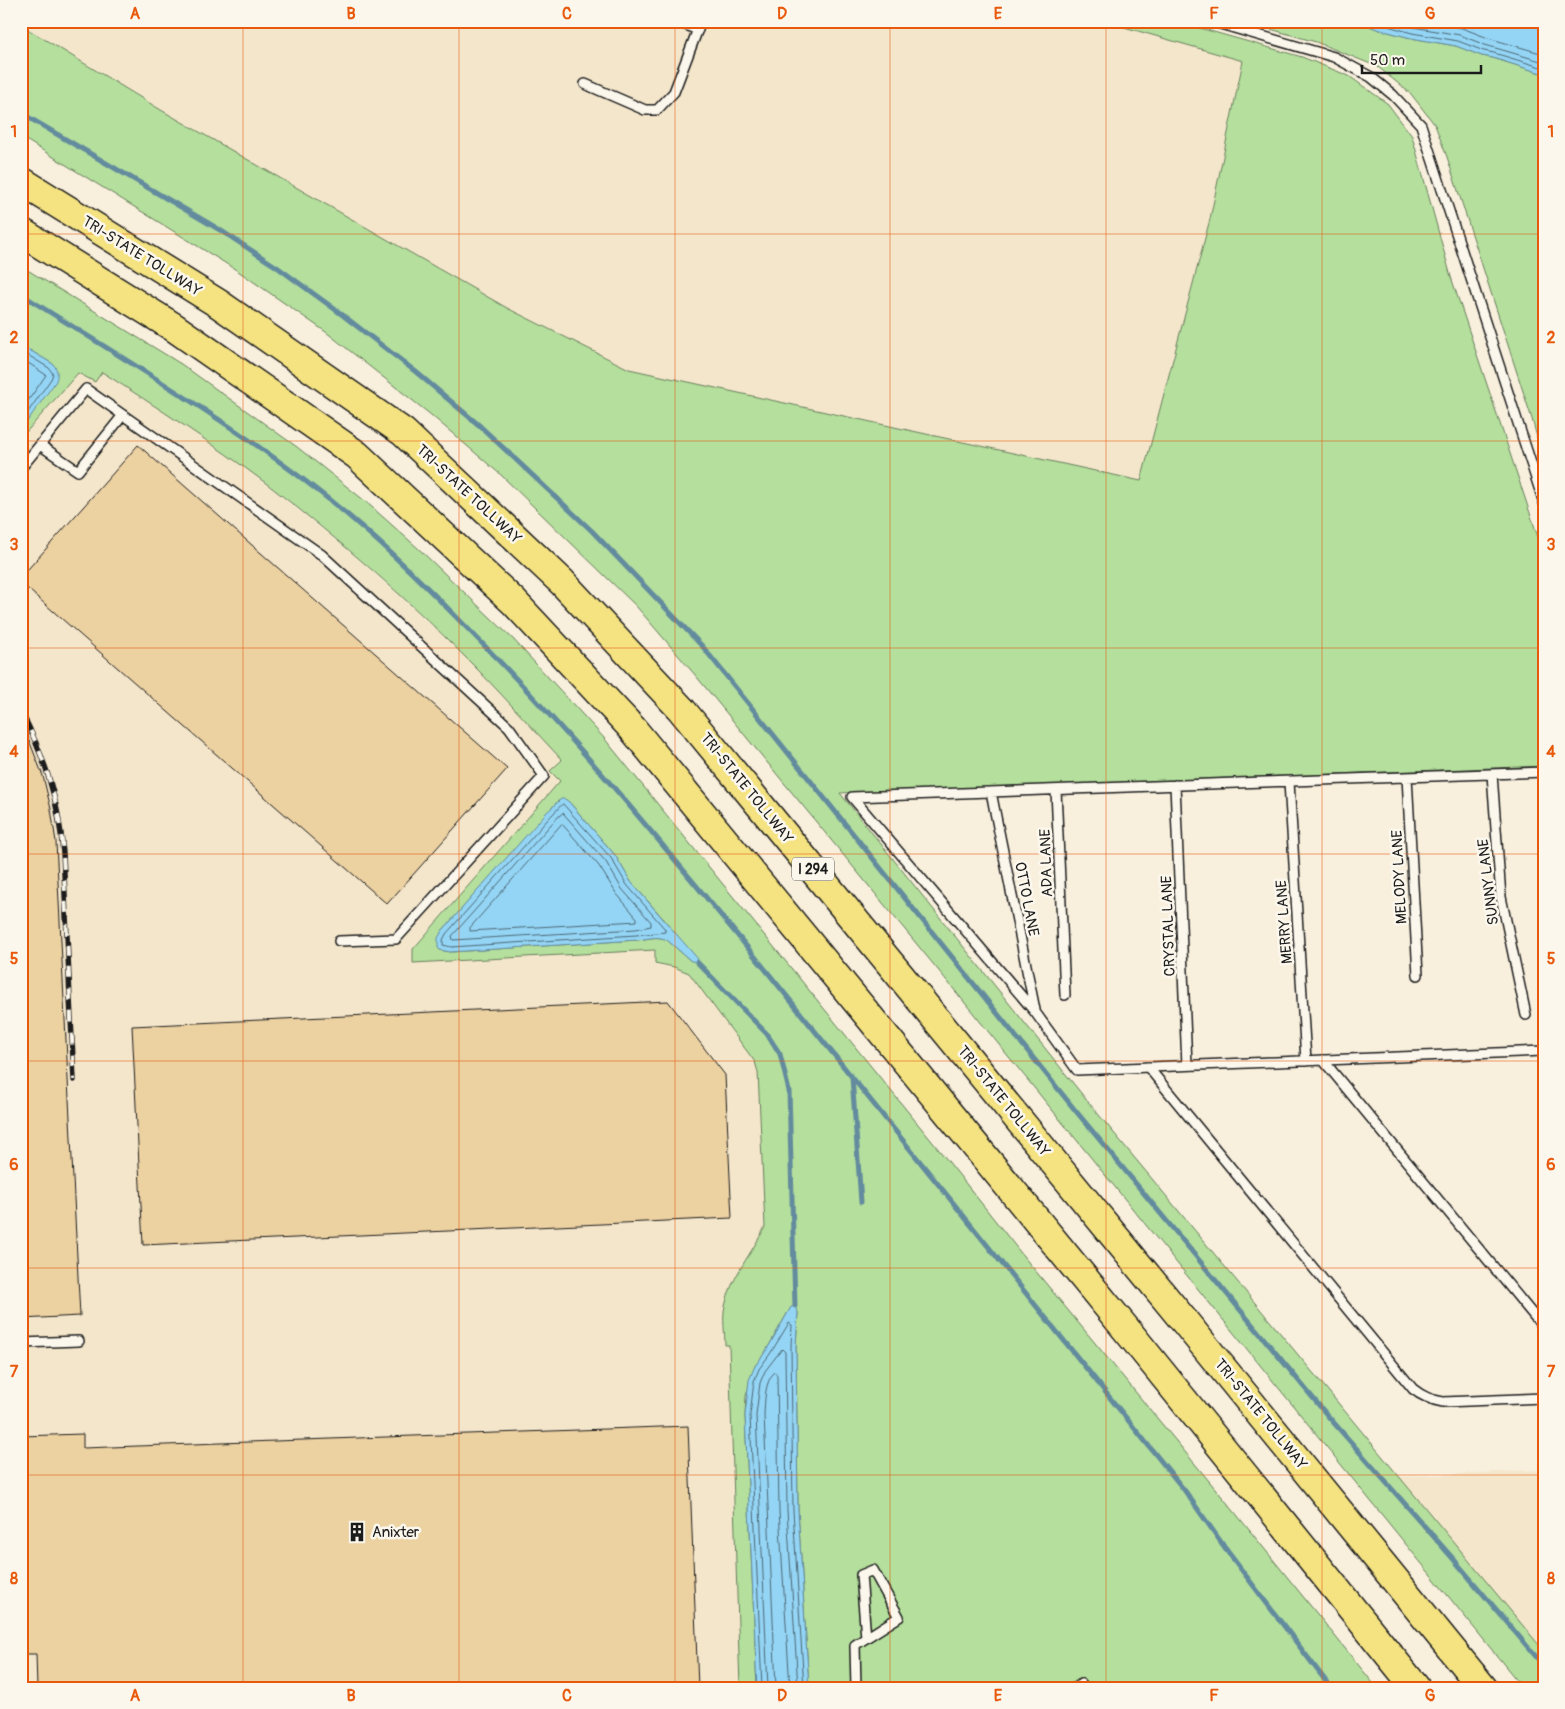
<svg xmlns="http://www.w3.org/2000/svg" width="1565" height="1709" viewBox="0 0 1565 1709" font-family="Pangolin,sans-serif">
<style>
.built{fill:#f4e6cb}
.green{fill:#b4df9c;stroke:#687e5c;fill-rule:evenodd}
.water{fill:#94d5f5;stroke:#648b9e}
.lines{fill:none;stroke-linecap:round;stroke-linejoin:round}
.shore{stroke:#4c6673;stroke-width:1}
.stream{stroke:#648b9e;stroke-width:5}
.building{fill:#ecd1a1;stroke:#1c1c1c}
.lane-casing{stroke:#1c1c1c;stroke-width:12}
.highway-casing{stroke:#1c1c1c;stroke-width:31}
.lane{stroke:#fbf7ec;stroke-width:9}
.highway{stroke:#f5e382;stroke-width:28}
.rail-casing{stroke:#1c1c1c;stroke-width:5.5}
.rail{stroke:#fbf7ec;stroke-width:4;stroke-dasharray:11;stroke-linecap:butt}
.grid{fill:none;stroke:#e8590c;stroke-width:1;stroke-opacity:0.55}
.labels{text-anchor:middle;stroke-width:5;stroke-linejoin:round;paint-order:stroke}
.shield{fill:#fbf7ec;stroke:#5f5e5a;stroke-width:1}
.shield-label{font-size:14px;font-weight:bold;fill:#1c1c1c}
.street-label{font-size:15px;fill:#1c1c1c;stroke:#fbf7ec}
.poi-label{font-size:15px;fill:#1c1c1c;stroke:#fbf7ec;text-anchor:start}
.neatline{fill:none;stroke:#e8590c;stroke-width:2}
.grid-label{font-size:16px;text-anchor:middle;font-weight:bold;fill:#e8590c}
</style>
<rect width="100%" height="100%" fill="#f8efdd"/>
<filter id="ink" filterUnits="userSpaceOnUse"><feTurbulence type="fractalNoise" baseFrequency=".02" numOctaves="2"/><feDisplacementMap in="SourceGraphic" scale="10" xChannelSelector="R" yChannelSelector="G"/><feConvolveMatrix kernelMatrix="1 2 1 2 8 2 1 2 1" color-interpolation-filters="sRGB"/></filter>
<g filter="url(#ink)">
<path class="built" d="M 21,21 L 1103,21 L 1243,61 L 1210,219 L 1141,481 L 629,369 L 507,308 L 344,216 L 161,110 L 21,25 Z
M 86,362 L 204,438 L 267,484 L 343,546 L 404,599 L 479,670 L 562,760 L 560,781 L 413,948 L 413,963 L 655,950 L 658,965 L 674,967 L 689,973 L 755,1062 L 758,1072 L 765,1227 L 757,1243 L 742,1265 L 731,1288 L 725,1345 L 729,1345 L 740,1688 L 21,1688 L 21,438 Z
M 1544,1470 L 1544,1651 L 1398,1477 Z"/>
<path class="green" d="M 1103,21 L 1175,21 L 1302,57 L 1349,76 L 1388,104 L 1412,136 L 1451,277 L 1544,555 L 1544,766 L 840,793 L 1089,1103 L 1544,1651 L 1544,1688 L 1523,1688 L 943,976 L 696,676 L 636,606 L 501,475 L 431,415 L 326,332 L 238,271 L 21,137 L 21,25 L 161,110 L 507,308 L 629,369 L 1141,481 L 1210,219 L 1243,61 Z
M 1242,21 L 1357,21 L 1377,29 L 1411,38 L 1456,46 L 1482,56 L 1493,58 L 1544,74 L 1544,463 L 1532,419 L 1447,157 L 1435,125 L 1411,94 L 1378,67 L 1316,42 Z
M 21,266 L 181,364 L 297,447 L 365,501 L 420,550 L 513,639 L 604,738 L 948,1161 L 1024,1257 L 1233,1510 L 1377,1688 L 809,1688 L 798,1510 L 796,1346 L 798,1312 L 788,1312 L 766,1351 L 755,1366 L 746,1396 L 745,1415 L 757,1688 L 740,1688 L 729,1345 L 725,1345 C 725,1333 722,1318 725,1306 C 731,1277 752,1253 765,1227 L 758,1072 L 755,1062 L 689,973 L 674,967 L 655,963 L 655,950 L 413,963 L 413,949 L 560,781 L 550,771 L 562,760 C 534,730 507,700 479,671 C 414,604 341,541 267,484 C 214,444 158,408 102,372 L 95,382 L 78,373 L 21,438 L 21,430 L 26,424 L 53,364 L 21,345 ZM 558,801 L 569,802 L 615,855 L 631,882 L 668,924 L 691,961 L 667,940 C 657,935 648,939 637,940 L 450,952 L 440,950 L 442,931 Z"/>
<path class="water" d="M 1357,21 L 1544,21 L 1544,74 L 1493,58 L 1482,56 L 1456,46 L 1411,38 L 1377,29 Z
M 21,345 L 53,364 C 58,370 58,374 56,381 L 21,430 Z
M 561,799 L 565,799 L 569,802 L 615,855 L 631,882 L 698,959 L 697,962 L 691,961 L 667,940 C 657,935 648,939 637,940 L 450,952 L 440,950 L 438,948 L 438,938 L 442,931 L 546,813 Z
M 795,1306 L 798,1312 L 796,1346 L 798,1510 L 809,1688 L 757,1688 L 745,1415 L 749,1380 L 755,1366 L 766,1351 L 791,1307 Z"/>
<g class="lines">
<path class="shore" d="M 1371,21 L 1412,33 L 1458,41 L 1484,51 L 1494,53 L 1544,68
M 1393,21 L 1413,27 L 1460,35 L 1485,45 L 1544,62
M 1427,21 L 1462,28 L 1488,38 L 1544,54
M 21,351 L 49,368 L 53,374 L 51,379 L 21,422
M 21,358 L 46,375 L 21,411
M 563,804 L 611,858 L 627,885 L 665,929 L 665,932 L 636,935 L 451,947 L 443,945 L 443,940 L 446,934 L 550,817 Z
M 563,813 L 606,862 L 622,889 L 651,922 L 651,926 L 636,929 L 453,940 L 452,936 L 554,821 Z
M 562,824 L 599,866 L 616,893 L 637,918 L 637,921 L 470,931 L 470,928 Z
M 762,1688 L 750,1415 L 754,1381 L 759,1369 L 770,1354 L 789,1323 L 792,1325 L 791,1346 L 793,1510 L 804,1688
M 768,1688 L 756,1415 L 760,1383 L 765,1371 L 782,1349 L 785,1352 L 787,1510 L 798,1688
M 776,1688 L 764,1415 C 765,1402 764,1381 775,1372 L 777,1375 L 779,1511 L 790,1688"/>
<path class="stream" d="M 21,113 L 220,230 L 277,267 L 340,313 L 416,372 L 480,426 L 592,531 L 703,647 L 1075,1110 L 1327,1415 L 1456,1562 L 1544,1666
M 21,294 C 137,368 259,437 363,528 C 401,561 437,597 472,633 C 575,737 668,851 761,964 C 903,1139 1044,1315 1185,1491 L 1228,1552 L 1331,1688
M 697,962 L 767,1034 L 780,1054 L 789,1091 L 795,1306
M 852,1077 L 861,1202"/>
</g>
<path class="building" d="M 138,445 L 507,769 L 387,904 L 21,583 L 21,577 Z
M 22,722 L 43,776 L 51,809 L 56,842 L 80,1316 L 21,1319 L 21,723 Z
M 668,1001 L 725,1075 L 732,1218 L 143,1245 L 132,1026 Z
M 688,1426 L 698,1688 L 37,1688 L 36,1654 L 23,1654 L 21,1436 L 83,1434 L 83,1448 Z"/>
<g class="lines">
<defs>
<path id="lane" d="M 676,21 L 698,30
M 1210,21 L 1334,57 L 1371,77 L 1393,95 L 1421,125 L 1544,503
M 585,84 L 645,110 L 657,110 L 674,92 L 701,21
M 40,445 L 78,471 L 123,415
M 21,468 L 86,389 L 322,555 L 509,727 L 544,776 L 396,939 L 339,941
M 1492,774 L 1501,897 L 1526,1015
M 1407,777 L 1418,975
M 1289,782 L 1306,1061
M 1175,785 L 1187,1065
M 1056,790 L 1065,995
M 991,792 L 1035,1010
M 852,797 L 1035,1012 L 1077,1070 L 1544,1051
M 852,797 L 1544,772
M 1323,1060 L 1544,1328
M 1148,1067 L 1413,1389 C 1423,1397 1431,1400 1443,1402 L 1544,1398
M 21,1343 L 79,1341
M 856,1688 L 855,1645 L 899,1617 L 873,1570 L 861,1575 L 866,1638
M 1075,1688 L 1081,1684 L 1084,1688"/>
<path id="highway" d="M 21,181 L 219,304 L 403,432 L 562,582 L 681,709 L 1185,1322 L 1483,1688
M 21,232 L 175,328 L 357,455 L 514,602 L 632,728 L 1135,1340 L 1416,1688"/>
</defs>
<use href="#lane" class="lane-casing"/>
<use href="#highway" class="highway-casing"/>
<use href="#lane" class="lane"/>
<use href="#highway" class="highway"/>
<defs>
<path id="rail" d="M 21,711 C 45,758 59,801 63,853 L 74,1080"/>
</defs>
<use href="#rail" class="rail-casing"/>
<use href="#rail" class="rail"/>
</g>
</g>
<path class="grid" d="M 243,21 L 243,1688M 459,21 L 459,1688M 675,21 L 675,1688M 890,21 L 890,1688M 1106,21 L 1106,1688M 1322,21 L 1322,1688M 21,234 L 1544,234M 21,441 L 1544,441M 21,648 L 1544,648M 21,854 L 1544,854M 21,1061 L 1544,1061M 21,1268 L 1544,1268M 21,1475 L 1544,1475"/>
<defs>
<symbol id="building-bare" viewBox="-9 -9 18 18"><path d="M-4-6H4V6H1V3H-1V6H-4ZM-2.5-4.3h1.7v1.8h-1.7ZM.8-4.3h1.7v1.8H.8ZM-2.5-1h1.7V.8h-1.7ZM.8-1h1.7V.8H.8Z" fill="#1c1c1c" stroke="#fbf7ec" stroke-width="2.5" paint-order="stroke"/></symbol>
</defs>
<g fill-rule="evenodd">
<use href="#building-bare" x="343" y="1518" width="28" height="28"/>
</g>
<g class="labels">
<rect class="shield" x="792" y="857.5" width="42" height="23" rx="4"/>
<g class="shield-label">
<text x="813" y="874">I 294</text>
</g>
<g class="street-label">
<text transform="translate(142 256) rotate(32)" y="5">TRI-STATE TOLLWAY</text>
<text transform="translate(469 494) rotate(43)" y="5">TRI-STATE TOLLWAY</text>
<text transform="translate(747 788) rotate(51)" y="5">TRI-STATE TOLLWAY</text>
<text transform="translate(1046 863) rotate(-92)" y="5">ADA LANE</text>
<text transform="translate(1399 877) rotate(-93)" y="5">MELODY LANE</text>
<text transform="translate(1488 882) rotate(-97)" y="5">SUNNY LANE</text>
<text transform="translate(1027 899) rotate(79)" y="5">OTTO LANE</text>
<text transform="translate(1284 922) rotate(-94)" y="5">MERRY LANE</text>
<text transform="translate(1168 926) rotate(-92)" y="5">CRYSTAL LANE</text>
<text transform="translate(1004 1101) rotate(51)" y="5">TRI-STATE TOLLWAY</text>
<text transform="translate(1261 1414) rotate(51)" y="5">TRI-STATE TOLLWAY</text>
</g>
<g class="poi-label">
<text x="372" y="1537">Anixter</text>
</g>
</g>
<rect width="1565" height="1709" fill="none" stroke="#fbf7ec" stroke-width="55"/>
<path d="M1362 65v8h119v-8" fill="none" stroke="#1c1c1c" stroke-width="2.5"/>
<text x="1370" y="65" font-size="15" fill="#1c1c1c" stroke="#fbf7ec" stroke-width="4" paint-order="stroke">50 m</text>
<rect x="28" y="28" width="1510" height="1654" class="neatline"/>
<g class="grid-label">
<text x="135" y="19">A</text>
<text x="351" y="19">B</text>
<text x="567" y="19">C</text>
<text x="782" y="19">D</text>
<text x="998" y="19">E</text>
<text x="1214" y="19">F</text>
<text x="1430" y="19">G</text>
<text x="14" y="137">1</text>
<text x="1551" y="137">1</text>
<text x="14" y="343">2</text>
<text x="1551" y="343">2</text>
<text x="14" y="550">3</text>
<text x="1551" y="550">3</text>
<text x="14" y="757">4</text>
<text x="1551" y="757">4</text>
<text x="14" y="964">5</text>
<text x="1551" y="964">5</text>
<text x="14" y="1170">6</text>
<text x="1551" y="1170">6</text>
<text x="14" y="1377">7</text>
<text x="1551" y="1377">7</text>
<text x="14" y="1584">8</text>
<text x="1551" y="1584">8</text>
<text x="135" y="1701">A</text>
<text x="351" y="1701">B</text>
<text x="567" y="1701">C</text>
<text x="782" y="1701">D</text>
<text x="998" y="1701">E</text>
<text x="1214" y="1701">F</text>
<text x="1430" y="1701">G</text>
</g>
</svg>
